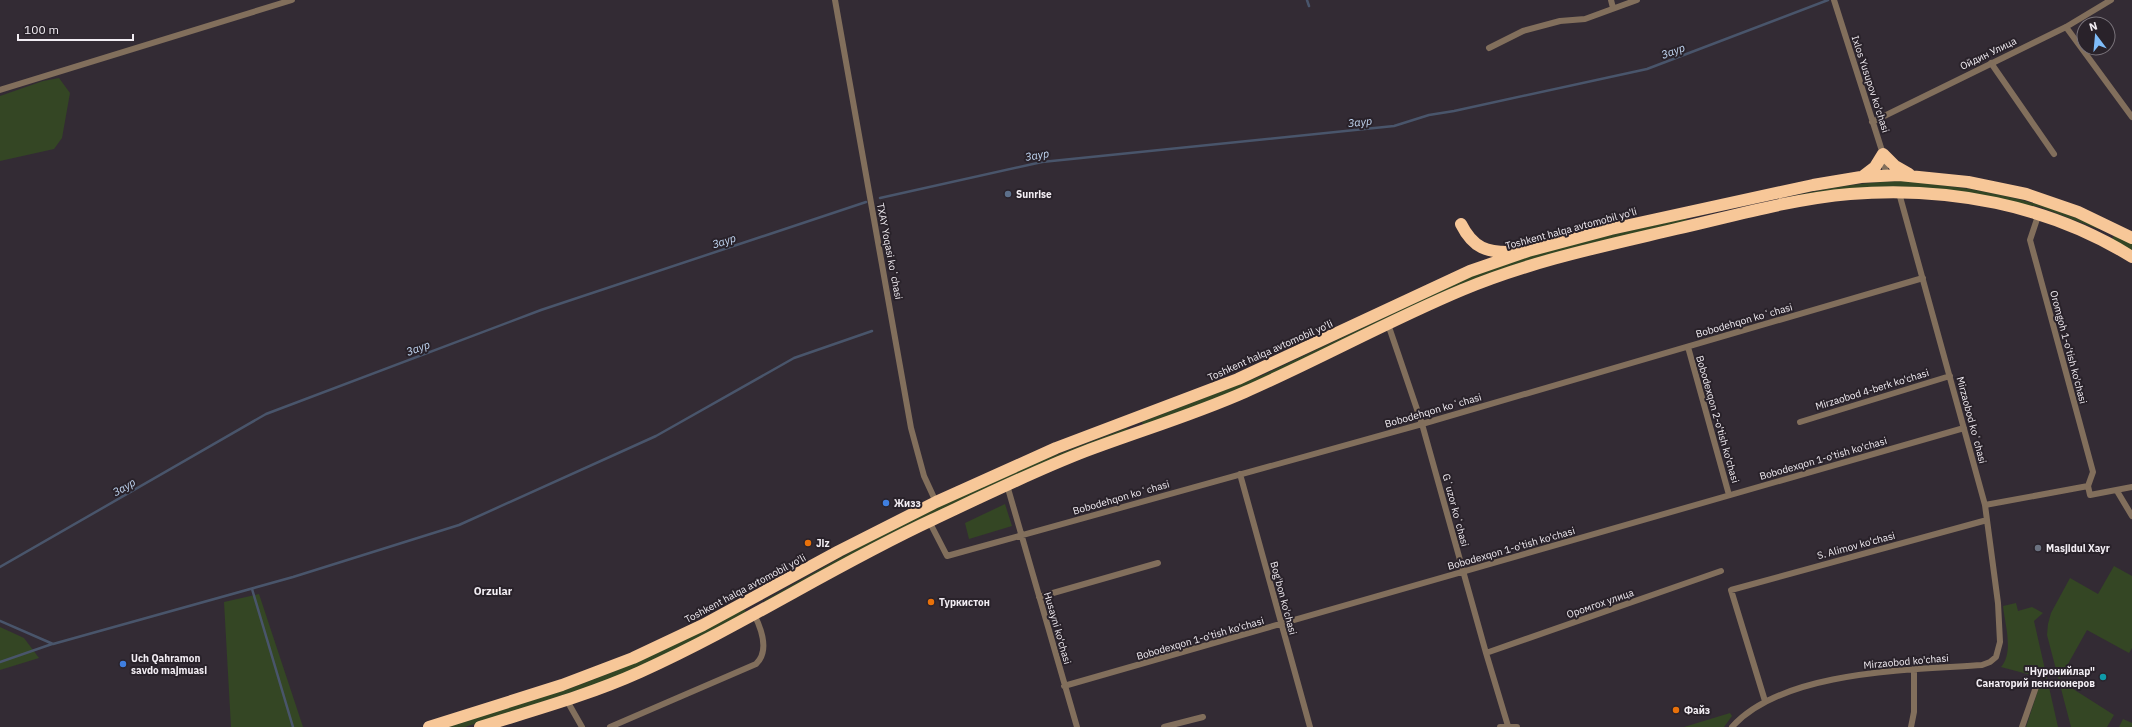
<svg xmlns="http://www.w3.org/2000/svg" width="2132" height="727" viewBox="0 0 2132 727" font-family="'IBM Plex Sans',sans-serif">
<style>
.green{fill:#344624}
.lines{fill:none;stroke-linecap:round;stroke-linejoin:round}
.stream{stroke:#49556b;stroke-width:2.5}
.street{stroke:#826f5c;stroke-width:6}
.highway{stroke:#f7c798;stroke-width:12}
.service-dot{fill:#5c6f8a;stroke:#29222a;stroke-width:1.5}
.shop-dot{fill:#3f7fe0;stroke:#29222a;stroke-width:1.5}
.food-dot{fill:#e8710a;stroke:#29222a;stroke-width:1.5}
.worship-dot{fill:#6b7280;stroke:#29222a;stroke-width:1.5}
.culture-dot{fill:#0f9aa8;stroke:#29222a;stroke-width:1.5}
.labels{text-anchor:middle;stroke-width:4;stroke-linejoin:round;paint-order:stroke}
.street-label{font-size:10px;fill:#f2edf3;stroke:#29222a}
.poi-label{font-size:10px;font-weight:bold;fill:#f2edf3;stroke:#29222a;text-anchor:start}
.water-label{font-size:11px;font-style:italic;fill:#c3d8f4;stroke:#29222a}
.neighbourhood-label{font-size:11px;font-weight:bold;fill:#f2edf3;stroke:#29222a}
</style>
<rect width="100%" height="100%" fill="#332b34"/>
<path class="green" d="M 59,78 L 70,93 L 62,138 L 54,149 L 0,161 L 0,96 L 43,81 Z
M 1904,181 C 1976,188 2032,197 2099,228 L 2098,229 L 2040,207 L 1953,192 L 1755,206 C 1805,192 1852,182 1904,181 Z
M 1686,218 L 1687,223 L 1546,256 L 1263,381 L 1144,426 L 1142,422 L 1261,376 L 1476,274 L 1545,250 Z
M 2114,235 L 2132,244 L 2132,251 L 2112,239 Z
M 1127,428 L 1128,431 L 766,604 L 764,601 L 893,528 L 1027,466 Z
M 1005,504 L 1012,526 L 969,539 L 965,523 Z
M 2114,566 L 2132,576 L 2132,648 L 2129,653 L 2087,630 L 2059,680 L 2114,715 L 2107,727 L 2071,727 L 2047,635 L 2048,624 L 2051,613 L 2070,578 L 2098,594 Z
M 259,594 L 303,727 L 231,727 L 224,602 Z
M 2016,603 L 2018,611 L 2032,607 L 2043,613 L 2034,621 L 2058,727 L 2026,727 L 2042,678 L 2001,667 C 2014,652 2005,625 2003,606 Z
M 744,609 L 747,613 L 705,636 L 618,677 L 465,727 L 446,727 L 571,688 L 615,671 Z
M 0,627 L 24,638 L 39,658 L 0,670 Z
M 1730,713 L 1732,716 L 1724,727 L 1684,727 Z
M 2123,719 L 2132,723 L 2132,727 L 2119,727 Z"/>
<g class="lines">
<path class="stream" d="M 1307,0 L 1309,6
M 880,198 L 1042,162 L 1394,126 L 1429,115 L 1454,111 L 1647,69 L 1828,0
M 0,567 L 266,414 L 541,310 L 866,202
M 252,589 L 293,727
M 0,621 L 53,644 L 293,577 L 459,525 L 656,436 L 794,358 L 872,331
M 0,662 L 52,644"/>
<path class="street" d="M 835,0 L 911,428 L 924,476 L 936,502
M 1611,0 L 1613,8
M 1834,0 L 1883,154 L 1886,175
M 2066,27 L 2132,117
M 1489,48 L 1523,31 L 1560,21 L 1585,19 L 1637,0
M 1991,63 L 2054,154
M 0,90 L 292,0
M 1872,122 L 2066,27 L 2111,0
M 2039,213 L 2030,240 L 2093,472 L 2088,486
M 1388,324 L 1422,424 L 1486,653 L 1508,726
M 1688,347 L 1729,495
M 1800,422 L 1950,376
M 1240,474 L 1310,727
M 1007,485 L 1077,727
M 2117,491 L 2132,516
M 1985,505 L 2088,486 L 2090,495 L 2132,487
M 929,521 L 947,556 L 1422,424 L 1923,278
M 1039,597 L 1158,563
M 1486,653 L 1721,571
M 1064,686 L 1964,428
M 566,699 L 582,727
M 1765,701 L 1731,590 L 1987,520
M 610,727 L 756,664 C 770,651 761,628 754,614
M 1164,727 L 1203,717
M 1500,727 L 1517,727
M 1732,727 C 1783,670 1911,670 1982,665 L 1990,662 L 1996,657 L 2000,642 L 1998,603 L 1985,505 L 1899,193
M 1911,727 L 1914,712 L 1914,669
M 2022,727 L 2036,687"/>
<path class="highway" d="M 1862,177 L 1875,167 L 1883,154 L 1895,166 L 1909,174
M 1461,224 C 1473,248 1487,253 1513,252
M 429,727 L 562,685 L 633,658 L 703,625 L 839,551 L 936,502 L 1056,448 L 1238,379 L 1470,271 L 1528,251 L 1611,229 L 1813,185 L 1861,177 L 1899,175 L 1968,182 L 2026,194 L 2078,212 L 2132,238
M 480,727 C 534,710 589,695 640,672 C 740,627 833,566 932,520 C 983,496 1034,471 1086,451 C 1139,431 1193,415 1245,392 C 1318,360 1388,321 1462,290 C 1531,261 1604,246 1676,229 C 1733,216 1792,199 1850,194 C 1947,186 2049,205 2132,257"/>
</g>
<circle class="service-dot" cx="1008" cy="194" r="4"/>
<g class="shop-dot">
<circle cx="886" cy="503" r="4"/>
<circle cx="123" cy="664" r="4"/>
</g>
<g class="food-dot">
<circle cx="808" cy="543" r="4"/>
<circle cx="931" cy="602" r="4"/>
<circle cx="1676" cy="710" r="4"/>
</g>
<circle class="worship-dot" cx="2038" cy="548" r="4"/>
<circle class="culture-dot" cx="2103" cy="677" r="4"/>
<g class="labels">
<g class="street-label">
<text transform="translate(1988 53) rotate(-26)" y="4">Ойдин Улица</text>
<text transform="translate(1871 84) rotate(72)" y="4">Ixlos Yusupov ko'chasi</text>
<text transform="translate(1571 228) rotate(-15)" y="4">Toshkent halqa avtomobil yo'li</text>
<text transform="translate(890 251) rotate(79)" y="4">TXAY Yoqasi koʻchasi</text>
<text transform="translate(1744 320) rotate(-16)" y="4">Bobodehqon koʻchasi</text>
<text transform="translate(2069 347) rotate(75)" y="4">Oromgoh 1-o'tish ko'chasi</text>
<text transform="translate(1270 350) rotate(-24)" y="4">Toshkent halqa avtomobil yo'li</text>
<text transform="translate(1872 389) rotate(-17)" y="4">Mirzaobod 4-berk ko'chasi</text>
<text transform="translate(1433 410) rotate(-16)" y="4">Bobodehqon koʻchasi</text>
<text transform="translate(1718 419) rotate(74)" y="4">Bobodexqon 2-o'tish ko'chasi</text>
<text transform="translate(1972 420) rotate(75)" y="4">Mirzaobod koʻchasi</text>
<text transform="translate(1823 458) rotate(-16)" y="4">Bobodexqon 1-o'tish ko'chasi</text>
<text transform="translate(1121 497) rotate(-16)" y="4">Bobodehqon koʻchasi</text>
<text transform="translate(1456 510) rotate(75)" y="4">Gʻuzor koʻchasi</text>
<text transform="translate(1856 545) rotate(-15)" y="4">S. Alimov ko'chasi</text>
<text transform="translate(1511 548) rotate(-16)" y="4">Bobodexqon 1-o'tish ko'chasi</text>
<text transform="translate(745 588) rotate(-28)" y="4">Toshkent halqa avtomobil yo'li</text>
<text transform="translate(1284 598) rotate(75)" y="4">Bog'bon ko'chasi</text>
<text transform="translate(1600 603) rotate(-19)" y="4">Оромгох улица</text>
<text transform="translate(1058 628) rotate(74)" y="4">Husayni ko'chasi</text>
<text transform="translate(1200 638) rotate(-16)" y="4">Bobodexqon 1-o'tish ko'chasi</text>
<text transform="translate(1906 661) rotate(-5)" y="4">Mirzaobod ko'chasi</text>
</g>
<g class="poi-label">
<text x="1016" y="198">Sunrise</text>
<text x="894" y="507">Жизз</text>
<text x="816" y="547">Jiz</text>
<text x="2046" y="552">Masjidul Xayr</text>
<text x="939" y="606">Туркистон</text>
<text x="131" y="662">Uch Qahramon<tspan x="131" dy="12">savdo majmuasi</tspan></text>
<text x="2095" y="675" text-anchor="end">"Нуронийлар"<tspan x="2095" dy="12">Санаторий пенсионеров</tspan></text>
<text x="1684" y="714">Файз</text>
</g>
<g class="water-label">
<text transform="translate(1673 51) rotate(-21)" y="4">Заур</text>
<text transform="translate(1360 122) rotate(-6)" y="4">Заур</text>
<text transform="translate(1037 155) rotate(-10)" y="4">Заур</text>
<text transform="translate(724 241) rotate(-18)" y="4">Заур</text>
<text transform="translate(418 348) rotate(-21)" y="4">Заур</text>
<text transform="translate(124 487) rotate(-30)" y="4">Заур</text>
</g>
<g class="neighbourhood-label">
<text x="493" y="595">Orzular</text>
</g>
</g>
<g transform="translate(2096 36) rotate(344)"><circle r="19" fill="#29222a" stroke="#79737a"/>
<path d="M0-3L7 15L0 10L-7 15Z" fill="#7fbdfa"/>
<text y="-6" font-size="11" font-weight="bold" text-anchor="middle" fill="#f2edf3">N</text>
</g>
<path d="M18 34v6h115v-6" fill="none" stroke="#f2edf3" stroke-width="2"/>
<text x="24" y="34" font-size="12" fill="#f2edf3" stroke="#29222a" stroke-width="3" paint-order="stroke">100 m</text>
</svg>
